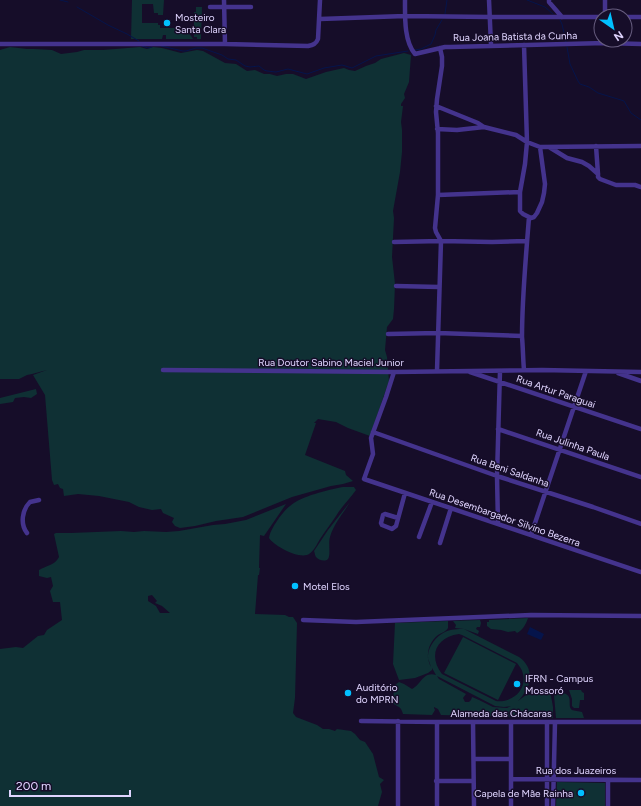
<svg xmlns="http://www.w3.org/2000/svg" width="641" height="806" viewBox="0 0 641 806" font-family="Figtree,sans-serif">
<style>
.green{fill:#0f3034;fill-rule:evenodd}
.water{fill:#05144b}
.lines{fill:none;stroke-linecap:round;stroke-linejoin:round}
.stream{stroke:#05144b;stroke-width:1}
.minor{stroke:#44338d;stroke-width:4.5}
.poi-dot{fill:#01c0ff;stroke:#160d29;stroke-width:1.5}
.labels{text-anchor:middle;stroke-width:3;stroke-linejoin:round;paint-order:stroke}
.poi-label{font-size:10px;fill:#e0d5ff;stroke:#160d29;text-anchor:start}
.street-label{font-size:10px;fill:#e0d5ff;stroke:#160d29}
</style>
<rect width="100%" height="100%" fill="#160d29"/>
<path class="green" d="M 132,0 L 164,0 L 163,15 L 158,15 L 158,13 L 154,13 L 153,4 L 142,4 L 142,23 L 158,23 L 158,25 L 160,25 L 160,28 L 183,28 L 184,31 C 188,32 191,35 193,39 L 166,39 L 166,35 L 163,35 L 162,39 L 131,39 Z
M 196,7 L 202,7 L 201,39 L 197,39 L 197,37 L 194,37 L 194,12 L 196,12 Z
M 10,47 L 27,49 L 34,49 L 52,50 L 61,54 L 77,52 L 84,50 L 103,50 L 140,47 L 147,49 L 153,47 L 162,48 L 181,53 L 197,50 L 203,51 L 225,63 L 236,64 L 247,71 L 255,70 L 264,74 L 270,74 L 277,76 L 286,74 L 293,74 L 306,79 L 326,72 L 344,68 L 349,70 L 355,71 L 366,66 L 375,63 L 381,59 L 404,53 L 411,55 L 409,82 L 404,94 L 405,98 L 401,104 L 401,106 L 403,106 L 401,122 L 402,130 L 402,152 L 400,172 L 393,211 L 394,218 L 392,257 L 395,284 L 394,309 L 393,319 L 387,327 L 385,350 L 387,357 L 389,381 L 370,436 L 348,428 L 336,422 L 318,419 L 314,423 L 316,423 L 305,455 L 345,471 L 346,475 L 353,481 L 343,484 L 331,486 L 292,497 L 243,517 L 216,521 L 195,526 L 180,528 L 175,526 L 172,522 L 174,518 L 163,513 L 161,509 L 152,510 L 139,507 L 129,502 L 99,496 L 78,494 L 64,496 L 63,489 L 60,488 L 58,484 L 54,485 L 52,480 L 45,395 L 33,375 L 47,370 L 32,374 L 27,375 L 19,379 L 0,379 L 0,50 Z
M 36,389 L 37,394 L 31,398 L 24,397 L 15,398 L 13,402 L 0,404 L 0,398 Z
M 343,487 L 354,487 L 356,490 C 350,499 341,507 336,516 C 331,524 325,531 320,539 C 317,544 314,551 309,554 C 300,560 274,546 269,538 C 270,531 275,524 279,518 C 282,514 286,509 290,506 C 301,496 328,490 343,487 Z
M 350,502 C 343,514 334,523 330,537 C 328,543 331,555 328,559 C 325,562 318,560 316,557 C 315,556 315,553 314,551 L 328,530 Z
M 286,504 L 264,536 L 260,535 L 259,568 L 260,568 L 259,575 L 258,575 L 255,614 L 285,615 L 289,617 L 293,617 L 297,623 L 295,698 L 293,713 L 296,717 L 317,725 L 323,729 L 329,729 L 335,731 L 337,729 L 351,731 L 355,734 L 360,740 L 365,742 L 373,754 L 379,777 L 384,780 L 380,784 L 382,792 L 378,806 L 0,806 L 0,649 L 16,647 L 23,648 L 38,636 L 44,635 L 47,630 L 62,620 L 60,602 L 53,602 C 52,598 51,595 50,591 L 53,586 L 51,577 L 47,578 L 39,576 L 39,570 C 47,565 54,566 59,557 L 54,534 L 56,533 L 71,533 L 121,531 L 134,532 L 144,531 L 166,532 L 179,531 L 213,525 L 225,524 L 246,520 ZM 152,595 L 157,601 L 155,603 L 162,606 L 170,613 L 160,613 L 156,606 L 148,601 L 148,596 Z
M 528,618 C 526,624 523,630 517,633 L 515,631 L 508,632 L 501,630 L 491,629 L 487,626 L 487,622 L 489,622 L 489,620 Z
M 480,620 L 481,623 L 480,627 L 477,627 L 476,629 L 479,631 L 478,634 L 464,629 L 519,657 C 536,669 531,688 518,701 L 526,695 L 552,693 L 551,696 L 553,707 L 553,718 L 441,715 L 438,709 L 434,707 L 434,708 L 435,710 L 432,715 L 403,714 C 401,706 398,707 392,703 L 395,685 L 399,682 L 404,684 L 412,689 C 421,685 423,671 436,675 L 432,668 L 432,670 L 428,673 L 415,678 L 399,680 L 393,664 L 395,623 L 448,621 C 448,623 448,627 448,628 C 447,631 441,633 438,635 C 428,643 425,656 431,667 C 430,664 429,661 428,658 C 427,648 436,636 445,632 C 451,629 458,629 464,629 L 455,628 L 456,625 L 453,621 ZM 459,634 L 462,635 L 517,663 C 519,666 522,669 523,674 C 527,690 512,703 496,701 L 442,674 C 428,656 436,637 459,634 ZM 437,676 L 495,706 L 504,707 L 511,706 L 507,708 L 493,707 L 479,700 L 472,697 L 471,700 L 469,702 L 465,702 L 463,698 L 466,694 L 439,679 Z
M 463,637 L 516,664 L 498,700 L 444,673 Z
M 569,690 L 581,690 L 582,692 L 584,693 L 584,700 L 580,700 L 579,708 L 574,708 L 572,706 L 572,699 Z
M 559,692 C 576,694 566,705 572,710 C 574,711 579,711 582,712 L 584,718 L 556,718 L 554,695 L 555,694 Z
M 557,782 L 605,783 L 605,806 L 556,806 Z"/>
<path class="water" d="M 530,627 L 544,634 L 541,640 L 527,634 Z"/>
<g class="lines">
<path class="stream" d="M 60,0 L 68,2
M 527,0 L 545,7 L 553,14
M 77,7 L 108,25 L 127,34 L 139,41
M 445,14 L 447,0
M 560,20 L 562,24 L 566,42
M 142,46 L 148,48 L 152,47
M 161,46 L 183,51 L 186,51 L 196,48 L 202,48 L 222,55 L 228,59 L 236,60 L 245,66 L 250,67 L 259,66 L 264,70 L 267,71 L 276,72 L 288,69 L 307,74 L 324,68 L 342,65 L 352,68 L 376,56 L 408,51
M 567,47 L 570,64 L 578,81 L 580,84 L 589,87 L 598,93 L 621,100 L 624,101 L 631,113 L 641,120
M 415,50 L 421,49 L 431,44 L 435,35 L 436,30 L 442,20"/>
<path class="minor" d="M 224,0 L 225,44
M 405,0 C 405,17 404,41 415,54 L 445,47 L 450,47 L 605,43 L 641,44
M 489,0 L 491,45
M 549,0 L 549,2 L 562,17
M 210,7 L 251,7
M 605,16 L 605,0
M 625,17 L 641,17
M 320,19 L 405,16 L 490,17 L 601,17
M 0,44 L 225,44 L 308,46 C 313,45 316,44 318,39 L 320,0
M 524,45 L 527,142 L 525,164 L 520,192 L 520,211 L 523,214 L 531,218 L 534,217 L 537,213 L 542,202 L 544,193 L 545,184 L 540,147
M 436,106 L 478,123 L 484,127
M 437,129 L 457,130 L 484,127 L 516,135 L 527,142 L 540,147 L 641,146
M 596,146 L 598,174 L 598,177 L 600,179 L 616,185 L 635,185 L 641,187
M 549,147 L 567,158 L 582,162 L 589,166 L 598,174
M 438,195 L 520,192
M 394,242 L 441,241 L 492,242 L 527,241
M 396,286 L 439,287
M 388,334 L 438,333 L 522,336
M 163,370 L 394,372 L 542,370 L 641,372
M 524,370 C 523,359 523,348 522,337 C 522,297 526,257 529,217
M 437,371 L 441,241 L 436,232 L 435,228 L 438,195 L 438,133 L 436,112 L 437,99 L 442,66 L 442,57 L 440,48
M 394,372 L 386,397 L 371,438 L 373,454 L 364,479 L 641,572
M 470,372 L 641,429
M 618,373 L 641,381
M 498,429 L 641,477
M 373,432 L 497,476 L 593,507 L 641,524
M 398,518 L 385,514 L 383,515 L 381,523 L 382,525 L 392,529 L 396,526 L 405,493
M 498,524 L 497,476 L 500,371
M 27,533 C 20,524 22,510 30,502 L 39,500
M 531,535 L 586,371
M 419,537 L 432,502
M 440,543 L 451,508
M 303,620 L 356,622 L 531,615 L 641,616
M 361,721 L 437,722 L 641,722
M 398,721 L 398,806
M 473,722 L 474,806
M 474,759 L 511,759
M 511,779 L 641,780
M 436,781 L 473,781
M 437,806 L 437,722
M 511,806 L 511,722
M 547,806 L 547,722
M 553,806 L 555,722
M 608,806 L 608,780"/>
</g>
<g class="poi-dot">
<circle cx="167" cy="23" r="4"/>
<circle cx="295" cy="586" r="4"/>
<circle cx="517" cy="684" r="4"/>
<circle cx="348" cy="693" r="4"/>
<circle cx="581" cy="793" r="4"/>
</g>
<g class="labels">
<g class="poi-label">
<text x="175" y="21">Mosteiro<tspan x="175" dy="12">Santa Clara</tspan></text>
<text x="303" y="590">Motel Elos</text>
<text x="525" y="682">IFRN - Campus<tspan x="525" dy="12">Mossoró</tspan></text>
<text x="356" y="691">Auditório<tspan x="356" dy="12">do MPRN</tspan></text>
<text x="573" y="797" text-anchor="end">Capela de Mãe Rainha</text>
</g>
<g class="street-label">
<text transform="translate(515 36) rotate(-1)" y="4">Rua Joana Batista da Cunha</text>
<text x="331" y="366">Rua Doutor Sabino Maciel Junior</text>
<text transform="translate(556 391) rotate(19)" y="4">Rua Artur Paraguai</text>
<text transform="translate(573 444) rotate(19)" y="4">Rua Julinha Paula</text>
<text transform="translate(510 470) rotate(19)" y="4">Rua Beni Saldanha</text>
<text transform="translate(505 517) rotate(19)" y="4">Rua Desembargador Silvino Bezerra</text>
<text x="501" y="717">Alameda das Chácaras</text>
<text x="576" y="774">Rua dos Juazeiros</text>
</g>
</g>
<g transform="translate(613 28) rotate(146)"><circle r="19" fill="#160d29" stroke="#675d7f"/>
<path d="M0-3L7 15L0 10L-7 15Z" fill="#01c0ff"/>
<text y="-6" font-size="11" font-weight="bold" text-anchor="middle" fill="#e0d5ff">N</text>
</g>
<path d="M10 790v6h120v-6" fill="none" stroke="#e0d5ff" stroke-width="2"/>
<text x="16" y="790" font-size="12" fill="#e0d5ff" stroke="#160d29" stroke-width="3" paint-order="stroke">200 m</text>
</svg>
